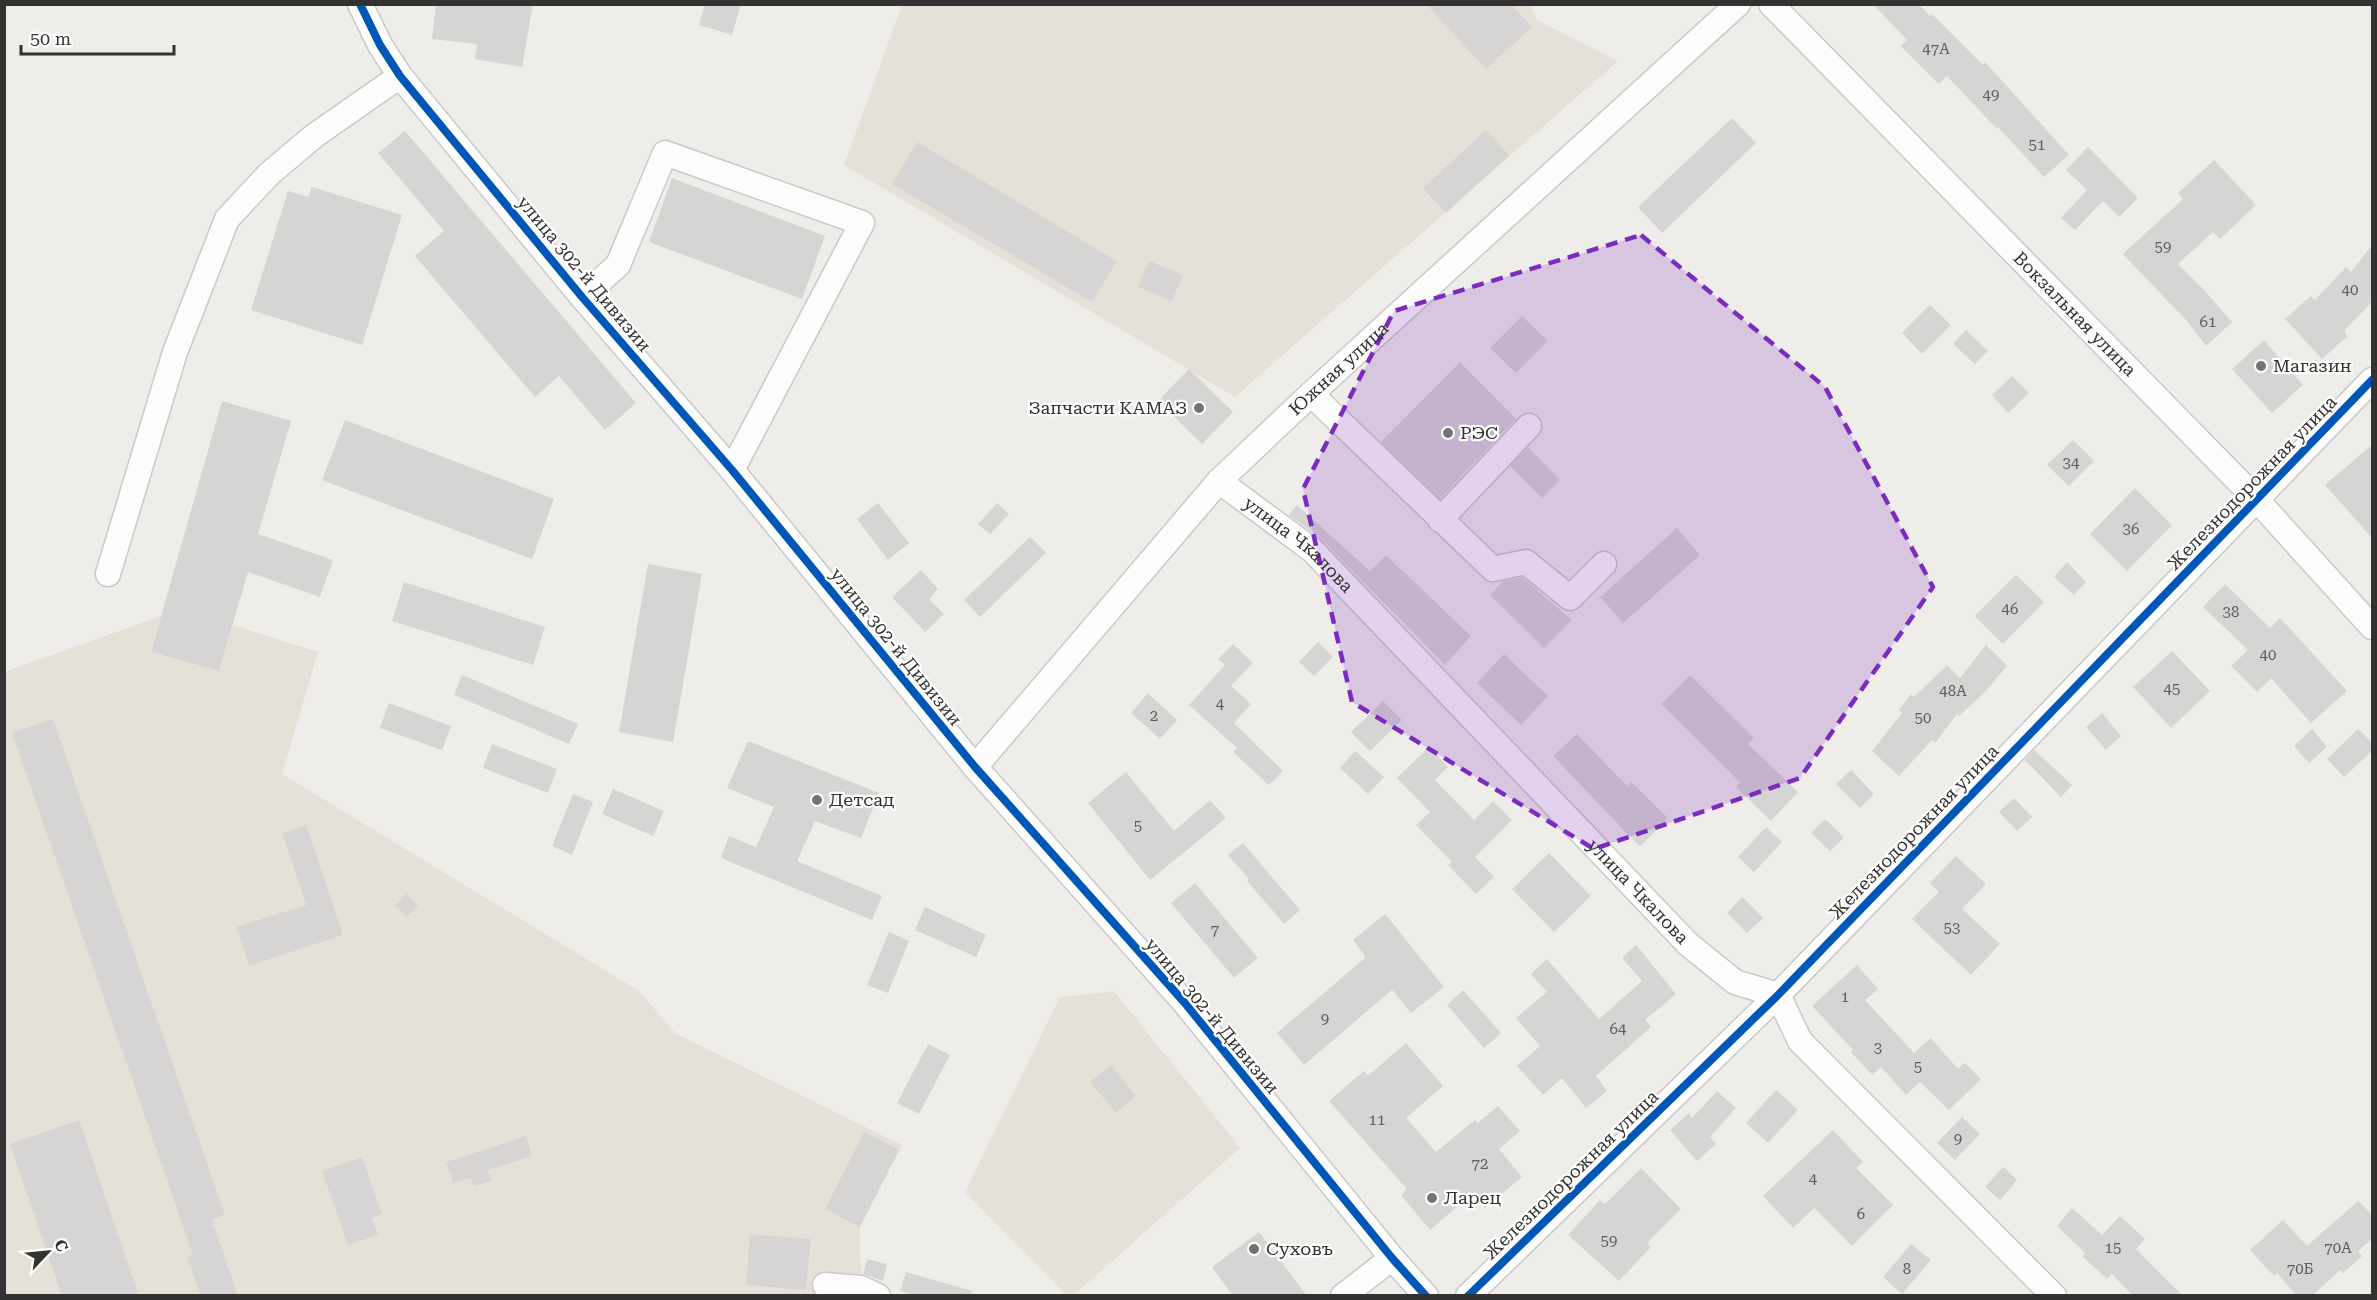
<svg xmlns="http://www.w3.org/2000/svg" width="2377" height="1300" viewBox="0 0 2377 1300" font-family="'Roboto Serif',serif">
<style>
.built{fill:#e6e1d8}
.building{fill:#d7d5d3}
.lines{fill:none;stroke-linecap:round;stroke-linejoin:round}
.minor-casing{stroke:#cbc9c6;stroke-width:27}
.minor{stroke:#fdfcfc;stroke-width:24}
.cycleway-casing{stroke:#fff;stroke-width:11}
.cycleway{stroke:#0057b8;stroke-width:8}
.marked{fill:#7b2cbf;fill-opacity:0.2;stroke:#7b2cbf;stroke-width:4.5;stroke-dasharray:12 8;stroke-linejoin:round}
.poi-dot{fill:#757371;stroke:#fff;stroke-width:2}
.labels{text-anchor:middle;stroke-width:4.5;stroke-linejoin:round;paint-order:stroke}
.number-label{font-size:15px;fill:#5e5c5a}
.street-label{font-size:18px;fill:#343230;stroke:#fff}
.poi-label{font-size:18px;fill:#343230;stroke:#fff;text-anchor:start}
</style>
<rect width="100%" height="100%" fill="#efedea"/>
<path class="built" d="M 902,5 L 1531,5 L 1537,20 L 1618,61 L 1235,397 L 844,165 Z
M 161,616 L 151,652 L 219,671 L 233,625 L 318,652 L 282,774 L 639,991 L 675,1033 L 902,1145 L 860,1227 L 861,1295 L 5,1295 L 4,672 Z
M 1114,991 L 1240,1148 L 1074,1295 L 1066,1295 L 965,1192 L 1060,997 Z"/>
<path class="building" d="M 436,4 L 533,4 L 522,67 L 475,59 L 477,44 L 432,39 Z
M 705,4 L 741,4 L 732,35 L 699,25 Z
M 1426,4 L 1511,4 L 1532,27 L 1486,69 Z
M 1873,4 L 1919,4 L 1930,16 L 1932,14 L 1983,65 L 1985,62 L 2069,155 L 2044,177 L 1998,127 L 1996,128 L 1947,76 L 1939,84 L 1901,46 L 1907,40 Z
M 1732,118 L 1756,143 L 1662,233 L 1638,207 Z
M 1486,130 L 1509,155 L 1446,213 L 1423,188 Z
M 405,131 L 636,403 L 605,430 L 559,376 L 535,397 L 415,256 L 444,231 L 378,153 Z
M 917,142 L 1117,261 L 1092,302 L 892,184 Z
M 2088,147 L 2138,198 L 2119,217 L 2103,201 L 2075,230 L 2061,218 L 2087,190 L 2066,170 Z
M 2214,160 L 2256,205 L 2220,239 L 2213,232 L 2178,264 L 2203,289 L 2232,322 L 2206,346 L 2186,320 L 2123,254 L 2183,199 L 2178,193 Z
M 672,178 L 825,236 L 802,299 L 649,242 Z
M 312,187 L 402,215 L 362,345 L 251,310 L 288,191 L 308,197 Z
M 2373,244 L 2373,301 L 2344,331 L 2348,336 L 2322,359 L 2285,319 L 2311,296 L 2315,300 L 2346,267 L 2351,272 Z
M 1149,261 L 1183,275 L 1172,301 L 1138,287 Z
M 1930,305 L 1951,325 L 1922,354 L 1902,333 Z
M 1522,316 L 1548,341 L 1516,373 L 1490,348 Z
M 1966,330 L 1988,351 L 1975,364 L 1953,344 Z
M 2264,340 L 2303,385 L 2272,413 L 2232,369 Z
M 1460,362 L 1516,419 L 1440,499 L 1381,442 Z
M 1189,369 L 1233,412 L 1202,444 L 1158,401 Z
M 2012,376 L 2029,393 L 2008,413 L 1992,395 Z
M 222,401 L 291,421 L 258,534 L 333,560 L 320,597 L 248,572 L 219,671 L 151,652 Z
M 345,420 L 554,499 L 532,559 L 322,480 Z
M 2073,440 L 2094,461 L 2069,486 L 2047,465 Z
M 2373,444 L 2373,539 L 2325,485 Z
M 1528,447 L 1560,480 L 1542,498 L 1510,466 Z
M 2135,488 L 2172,525 L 2127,571 L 2090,534 Z
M 878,503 L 909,543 L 888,560 L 857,519 Z
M 997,503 L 1009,514 L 990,534 L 978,524 Z
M 1297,505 L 1370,571 L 1386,555 L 1471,636 L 1445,665 L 1322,540 L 1289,515 Z
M 1677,528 L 1700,555 L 1623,623 L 1600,597 Z
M 1030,537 L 1046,553 L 980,617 L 964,600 Z
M 2067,562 L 2086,582 L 2074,595 L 2054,577 Z
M 648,564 L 702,574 L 673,742 L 619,732 Z
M 921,570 L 938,589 L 929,599 L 944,614 L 925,632 L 892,597 Z
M 2016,575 L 2044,602 L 2003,644 L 1975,616 Z
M 1522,577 L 1572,620 L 1544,648 L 1490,595 L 1503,581 Z
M 404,582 L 545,627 L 533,665 L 392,621 Z
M 2225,584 L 2270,628 L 2280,618 L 2347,691 L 2311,723 L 2271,678 L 2257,692 L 2231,666 L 2248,650 L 2203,607 Z
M 1318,642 L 1333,657 L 1314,676 L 1299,662 Z
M 1233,644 L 1253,663 L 1231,686 L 1251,704 L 1234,723 L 1283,771 L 1269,785 L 1233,752 L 1237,748 L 1189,705 L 1225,665 L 1218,659 Z
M 1986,645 L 2007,666 L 1984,693 L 1959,716 L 1957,714 L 1935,743 L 1932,740 L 1899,776 L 1872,751 L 1902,713 L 1899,710 L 1911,694 L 1914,697 L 1947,665 L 1960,678 Z
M 2172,651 L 2210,691 L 2171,728 L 2133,687 Z
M 1504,654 L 1548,696 L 1521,725 L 1477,683 Z
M 462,675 L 578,724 L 569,744 L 454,695 Z
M 1690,675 L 1754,738 L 1748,744 L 1798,792 L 1771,821 L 1736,787 L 1740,782 L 1661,704 Z
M 1148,693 L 1177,720 L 1160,739 L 1131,713 Z
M 1383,701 L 1402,720 L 1370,751 L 1351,732 Z
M 389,703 L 451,726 L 442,750 L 380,728 Z
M 2102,713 L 2121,736 L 2106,750 L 2086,727 Z
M 53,719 L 225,1215 L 212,1220 L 238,1296 L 201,1296 L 187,1257 L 193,1255 L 12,733 Z
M 2312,729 L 2327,747 L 2309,763 L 2294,746 Z
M 2358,729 L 2373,744 L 2373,750 L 2344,777 L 2327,759 Z
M 1577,734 L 1627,786 L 1631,782 L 1668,818 L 1640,847 L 1553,756 Z
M 748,741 L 879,793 L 861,838 L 815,821 L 797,861 L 882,896 L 872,920 L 721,858 L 729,836 L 756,847 L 774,807 L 727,788 Z
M 492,744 L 557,769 L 548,793 L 483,768 Z
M 1429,747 L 1448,767 L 1435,780 L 1474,820 L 1493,801 L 1512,820 L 1475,857 L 1494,877 L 1476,894 L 1448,865 L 1452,862 L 1416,825 L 1430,812 L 1397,778 Z
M 2034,750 L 2072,785 L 2061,797 L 2025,760 Z
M 1355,751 L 1384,777 L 1368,794 L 1340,768 Z
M 1851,770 L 1874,794 L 1860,808 L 1836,784 Z
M 1126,772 L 1174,831 L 1210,800 L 1226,818 L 1150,880 L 1088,803 Z
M 613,789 L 664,811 L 653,836 L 602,814 Z
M 573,794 L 593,802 L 572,855 L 552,846 Z
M 2014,798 L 2032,817 L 2017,831 L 1999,812 Z
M 1825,819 L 1844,837 L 1830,851 L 1811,833 Z
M 306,825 L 343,935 L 249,966 L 237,927 L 306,905 L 282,833 Z
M 1766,827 L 1782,842 L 1754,872 L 1738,857 Z
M 1243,843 L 1300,910 L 1284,924 L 1247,881 L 1249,879 L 1228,855 Z
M 1549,853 L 1591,896 L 1554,932 L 1512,889 Z
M 1956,856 L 1986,884 L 1962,909 L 2000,944 L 1971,975 L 1912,919 L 1939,892 L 1930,883 Z
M 1195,883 L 1258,958 L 1234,978 L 1171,903 Z
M 407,894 L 418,906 L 406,917 L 395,905 Z
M 1742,897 L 1763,918 L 1747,933 L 1727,913 Z
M 925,907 L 986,935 L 976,957 L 915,930 Z
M 1385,914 L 1444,987 L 1411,1013 L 1392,990 L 1304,1065 L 1277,1033 L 1366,957 L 1353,940 Z
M 889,932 L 909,941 L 888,993 L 867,985 Z
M 1636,945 L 1676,994 L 1645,1020 L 1651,1027 L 1596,1076 L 1607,1091 L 1586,1108 L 1562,1078 L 1543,1095 L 1517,1066 L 1540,1046 L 1516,1018 L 1547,992 L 1531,974 L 1547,959 L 1599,1019 L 1642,981 L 1622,958 Z
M 1857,965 L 1878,989 L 1865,1000 L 1914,1053 L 1931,1038 L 1958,1069 L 1965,1063 L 1981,1079 L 1949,1110 L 1920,1082 L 1906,1095 L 1881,1067 L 1872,1075 L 1851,1052 L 1853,1050 L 1812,1006 Z
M 1463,990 L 1501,1033 L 1484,1048 L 1447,1005 Z
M 1406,1043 L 1443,1086 L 1406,1118 L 1436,1152 L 1475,1120 L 1478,1123 L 1498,1106 L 1520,1131 L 1499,1149 L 1522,1177 L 1485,1208 L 1473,1193 L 1430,1230 L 1401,1195 L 1407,1189 L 1329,1101 L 1364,1071 L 1368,1076 Z
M 928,1044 L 950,1055 L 919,1114 L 897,1103 Z
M 1111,1065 L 1136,1096 L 1116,1113 L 1090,1082 Z
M 1776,1090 L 1798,1110 L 1768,1143 L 1746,1123 Z
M 1717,1091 L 1736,1108 L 1710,1137 L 1716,1144 L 1697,1161 L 1670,1130 L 1689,1113 L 1692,1118 Z
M 1962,1117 L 1980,1134 L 1955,1160 L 1937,1143 Z
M 79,1120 L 139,1296 L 62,1296 L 10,1144 Z
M 1833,1130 L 1863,1162 L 1856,1168 L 1893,1205 L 1852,1246 L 1814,1208 L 1793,1228 L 1763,1196 Z
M 864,1132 L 899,1150 L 860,1227 L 825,1209 Z
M 526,1136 L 532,1156 L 488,1170 L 491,1181 L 474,1186 L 471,1178 L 453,1183 L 446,1162 Z
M 362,1157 L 382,1214 L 372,1218 L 378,1235 L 348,1245 L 322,1171 Z
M 2003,1167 L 2017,1180 L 2000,1200 L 1985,1187 Z
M 1641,1168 L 1681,1209 L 1647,1243 L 1651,1247 L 1619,1281 L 1568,1235 L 1600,1200 L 1605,1204 Z
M 2358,1201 L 2373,1216 L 2373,1238 L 2358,1251 L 2362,1256 L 2343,1273 L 2340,1270 L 2312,1296 L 2297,1296 L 2277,1273 L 2274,1276 L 2250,1250 L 2283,1220 L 2307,1246 Z
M 2072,1208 L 2102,1235 L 2120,1216 L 2145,1239 L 2136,1249 L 2183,1296 L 2133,1296 L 2112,1274 L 2107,1279 L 2082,1256 L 2085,1253 L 2057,1226 Z
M 1259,1232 L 1307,1296 L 1233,1296 L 1212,1267 Z
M 750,1234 L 811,1239 L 806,1290 L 746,1285 Z
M 1911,1244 L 1931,1260 L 1902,1294 L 1883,1277 Z
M 867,1259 L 887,1264 L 883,1281 L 863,1274 Z
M 906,1272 L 972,1291 L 971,1296 L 916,1296 L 900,1291 Z"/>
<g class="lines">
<defs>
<g id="minor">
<path d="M 360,4 L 380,45 L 400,76 L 582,297 L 732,470 L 975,767 L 1184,1002 L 1392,1258 L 1426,1296"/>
<path id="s1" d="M 1771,4 L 2257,500 L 2372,627"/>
<path d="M 582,297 L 618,265 L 665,153 L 862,223 L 732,470"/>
<path d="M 1311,394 L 1493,569 L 1526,562 L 1570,598 L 1604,564"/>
<path id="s2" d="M 1219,481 L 1312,550 L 1688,944 L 1735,982 L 1778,995 L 1800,1041 L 2054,1296"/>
<path d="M 1440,520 L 1529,426"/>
<path d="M 108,574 L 175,352 L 227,219 L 269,174 L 314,136 L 400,76"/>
<path id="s3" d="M 975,767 L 1219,481 L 1311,394 L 1738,4"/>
<path d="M 825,1285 L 861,1288 L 878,1296"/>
<path d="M 1343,1296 L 1392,1258"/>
<path d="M 1468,1296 L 1778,995 L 2372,380"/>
</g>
</defs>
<use href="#minor" class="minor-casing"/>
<use href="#minor" class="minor"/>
<defs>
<path id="cycleway" d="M 360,4 L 380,45 L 400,76 L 582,297 L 732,470 L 975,767 L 1184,1002 L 1392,1258 L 1426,1296
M 1468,1296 L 1778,995 L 2372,380"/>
</defs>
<use href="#cycleway" class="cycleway-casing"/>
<use href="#cycleway" class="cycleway"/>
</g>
<path class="marked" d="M 1641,235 L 1825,387 L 1933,587 L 1800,778 L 1594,849 L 1352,702 L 1303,489 L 1394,311 Z"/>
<g class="poi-dot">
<circle cx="2261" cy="366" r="6"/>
<circle cx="1199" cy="408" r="6"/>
<circle cx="1448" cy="433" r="6"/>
<circle cx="817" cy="800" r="6"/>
<circle cx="1432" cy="1198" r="6"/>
<circle cx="1254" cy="1249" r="6"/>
</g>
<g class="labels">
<g class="number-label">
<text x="1936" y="54">47А</text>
<text x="1991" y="100">49</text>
<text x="2037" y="150">51</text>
<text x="2163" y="252">59</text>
<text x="2350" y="295">40</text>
<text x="2208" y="327">61</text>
<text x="2071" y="468">34</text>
<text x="2131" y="534">36</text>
<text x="2010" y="614">46</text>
<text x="2231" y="617">38</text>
<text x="2268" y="660">40</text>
<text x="2172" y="694">45</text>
<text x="1953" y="696">48А</text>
<text x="1220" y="709">4</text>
<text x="1154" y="721">2</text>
<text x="1923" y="723">50</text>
<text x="1138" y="831">5</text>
<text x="1952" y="933">53</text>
<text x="1215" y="935">7</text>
<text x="1845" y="1002">1</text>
<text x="1325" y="1024">9</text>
<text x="1618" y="1034">64</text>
<text x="1878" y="1053">3</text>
<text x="1918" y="1072">5</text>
<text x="1377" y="1125">11</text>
<text x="1958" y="1144">9</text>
<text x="1480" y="1169">72</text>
<text x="1813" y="1184">4</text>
<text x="1861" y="1219">6</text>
<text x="1609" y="1246">59</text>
<text x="2113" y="1253">15</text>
<text x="2338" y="1253">70А</text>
<text x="1907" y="1274">8</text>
<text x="2300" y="1274">70Б</text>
</g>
<g class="street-label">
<text transform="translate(584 274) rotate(50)" y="6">улица 302-й Дивизии</text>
<text dy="6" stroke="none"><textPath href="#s1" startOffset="434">Вокзальная улица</textPath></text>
<text dy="6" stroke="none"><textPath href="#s3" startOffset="540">Южная улица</textPath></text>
<text transform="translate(2252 483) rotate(-46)" y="6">Железнодорожная улица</text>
<text dy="6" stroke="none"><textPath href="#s2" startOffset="102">улица Чкалова</textPath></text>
<text transform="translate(896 647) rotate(51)" y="6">улица 302-й Дивизии</text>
<text transform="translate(1914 832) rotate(-46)" y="6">Железнодорожная улица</text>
<text dy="6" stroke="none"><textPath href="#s2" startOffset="588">улица Чкалова</textPath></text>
<text transform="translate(1212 1016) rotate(50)" y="6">улица 302-й Дивизии</text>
<text transform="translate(1571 1175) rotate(-44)" y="6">Железнодорожная улица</text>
</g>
<g class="poi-label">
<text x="2273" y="372">Магазин</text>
<text x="1187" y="414" text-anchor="end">Запчасти КАМАЗ</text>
<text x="1460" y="439">РЭС</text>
<text x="829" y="806">Детсад</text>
<text x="1444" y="1204">Ларец</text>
<text x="1266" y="1255">Суховъ</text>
</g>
</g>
<rect width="2377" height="1300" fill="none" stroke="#343230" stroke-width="12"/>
<g transform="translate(48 1252) rotate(64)" stroke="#ffffff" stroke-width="4.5" paint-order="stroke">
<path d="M0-4.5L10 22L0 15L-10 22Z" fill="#343230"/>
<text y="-9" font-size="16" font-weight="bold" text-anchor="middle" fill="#343230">С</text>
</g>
<path d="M21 45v9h153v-9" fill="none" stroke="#343230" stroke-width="3"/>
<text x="30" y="45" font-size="18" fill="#343230" stroke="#ffffff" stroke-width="4.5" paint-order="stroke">50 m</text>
</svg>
